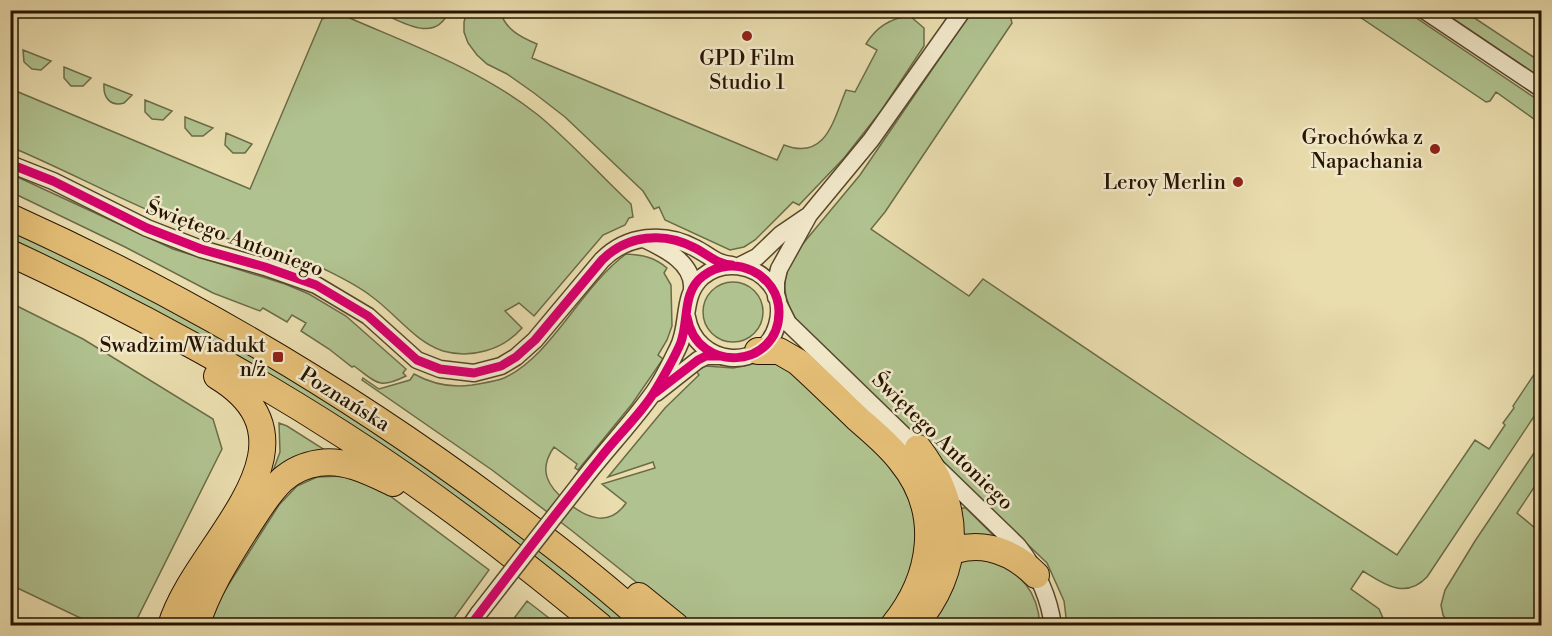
<svg xmlns="http://www.w3.org/2000/svg" width="1552" height="636" viewBox="0 0 1552 636" font-family="'Libre Bodoni',serif">
<style>
.green{fill:#b0c28f;stroke:#6c6b48;stroke-width:1.5}
.lines{fill:none;stroke-linecap:round;stroke-linejoin:round}
.minor-casing{stroke:#58462b;stroke-width:19}
.primary-casing{stroke:#271400;stroke-width:28}
.minor{stroke:#f1e8ca;stroke-width:16}
.primary{stroke:#e4be76;stroke-width:26}
.minor-bridge-casing{stroke:#58462b;stroke-width:19;stroke-linecap:butt}
.minor-bridge{stroke:#f1e8ca;stroke-width:16}
.cycleway-casing{stroke:#f1e8ca;stroke-width:13}
.cycleway{stroke:#d6006c;stroke-width:9}
.poi-dot{fill:#8f2418;stroke:#f1e8ca;stroke-width:2}
.labels{text-anchor:middle;stroke-width:5;stroke-linejoin:round;paint-order:stroke}
.poi-label{font-size:21px;fill:#271400;stroke:#f1e8ca;text-anchor:end}
.street-label{font-size:21px;fill:#271400;stroke:#f1e8ca}
</style>
<rect width="100%" height="100%" fill="#e9dcad"/>
<filter id="stains"><feTurbulence type="fractalNoise" baseFrequency=".00333" numOctaves="4"/><feColorMatrix values="0 0 0 0 .2 0 0 0 0 .09 0 0 0 0 .02 0 0 0 .5 -.17"/></filter>
<radialGradient id="worn" r=".72"><stop offset=".6" stop-color="#630" stop-opacity="0"/><stop offset="1" stop-color="#630" stop-opacity=".3"/></radialGradient>
<path class="green" d="M 377,11 L 449,11 C 435,45 401,21 377,11 Z
M 467,11 L 500,11 C 505,29 520,37 537,44 L 532,58 L 777,160 L 784,145 C 826,161 833,121 846,90 L 855,92 L 877,50 L 866,44 C 876,27 891,18 910,16 L 924,28 L 924,46 L 881,111 L 844,158 L 799,205 L 793,202 L 755,240 L 744,247 L 730,250 L 665,220 L 659,207 L 654,209 L 643,191 L 565,117 L 534,93 L 507,74 L 487,64 L 477,55 L 468,43 L 464,32 L 464,22 Z
M 972,11 L 1009,11 L 1012,23 L 885,212 L 871,229 L 969,296 L 983,279 L 1247,457 L 1397,555 L 1475,440 L 1489,449 L 1505,425 L 1503,423 L 1514,408 L 1513,406 L 1541,364 L 1541,406 L 1427,577 C 1405,600 1384,584 1363,571 L 1351,589 L 1379,609 L 1386,625 L 1067,625 L 1064,601 L 1047,563 L 800,326 C 782,299 779,280 796,252 L 860,175 Z
M 1351,11 L 1406,11 L 1541,102 L 1541,124 L 1496,92 L 1490,101 L 1486,102 Z
M 1442,11 L 1464,11 L 1541,62 L 1541,78 Z
M 338,13 C 406,43 479,68 538,115 C 571,142 600,175 631,204 L 633,217 L 629,218 L 625,225 L 603,235 L 534,316 L 519,303 L 505,311 L 522,328 C 503,350 471,359 443,351 C 415,342 395,313 371,296 C 357,285 340,277 324,269 C 284,250 239,244 198,230 C 133,207 73,173 11,147 L 11,89 L 250,189 L 322,19 Z
M 23,50 L 51,61 L 41,70 L 32,69 L 24,62 Z
M 64,67 L 91,78 L 83,86 L 71,86 L 64,78 Z
M 104,84 L 132,95 L 124,103 C 110,107 103,97 104,84 Z
M 145,100 L 172,111 L 163,120 L 152,119 L 145,112 Z
M 185,117 L 213,128 L 203,136 L 192,136 L 185,128 Z
M 226,133 L 252,144 L 245,153 L 233,153 L 225,145 Z
M 11,174 L 173,249 L 285,284 L 309,294 L 346,316 L 406,369 L 403,373 L 406,376 C 378,390 376,382 354,366 L 352,367 L 329,349 L 301,331 L 306,323 L 292,315 L 287,322 L 263,308 L 260,311 L 213,293 L 125,247 L 11,192 Z
M 11,227 L 213,329 L 430,466 L 636,625 L 615,625 L 575,592 L 11,242 Z
M 626,254 C 643,255 654,257 667,268 L 664,273 L 671,285 L 672,326 L 667,340 L 658,355 L 663,359 L 632,404 L 578,470 L 575,468 L 577,464 L 554,447 C 538,470 547,486 567,502 C 586,518 609,528 626,503 L 602,484 L 655,468 L 653,462 L 608,477 L 665,408 L 699,375 L 696,371 L 706,366 L 733,368 L 749,365 L 763,359 L 780,362 L 896,469 L 919,515 L 918,559 L 883,625 L 690,625 L 571,530 L 492,470 L 362,380 L 363,378 L 379,389 L 410,380 L 414,374 C 432,384 452,388 472,385 C 482,383 494,382 504,378 C 552,356 580,288 626,254 Z
M703 312a30 30 0 1 1 60 0a30 30 0 1 1-60 0Z
M 11,303 L 83,339 L 213,419 L 222,449 L 134,625 L 95,625 L 11,585 Z
M 279,423 L 287,426 L 325,450 L 273,471 L 280,452 Z
M 1541,448 L 1541,477 L 1517,513 L 1535,528 L 1541,529 L 1541,625 L 1449,625 L 1443,615 L 1441,605 L 1445,590 L 1475,541 L 1534,453 Z
M 342,476 L 378,487 L 489,570 L 449,625 L 209,626 L 220,598 L 279,505 L 297,486 L 317,477 Z
M 963,508 L 966,508 L 996,538 L 963,536 L 961,509 Z
M 987,554 C 1018,575 1037,585 1040,625 L 925,626 L 962,558 Z
M 527,601 L 558,625 L 509,625 Z"/>
<g class="lines">
<defs>
<path id="minor" d="M 1424,10 L 1542,89
M 10,164 L 53,181 L 147,228 L 201,249 L 265,267 L 316,285 L 368,316 L 417,360 L 440,369 L 474,373 L 501,366 L 516,357 L 535,340 L 602,260 C 627,235 664,231 695,248 C 709,255 716,264 732,265
M 644,239 C 665,249 694,263 692,289
M 739,266 L 757,257 L 781,234 L 806,217
M 776,297 L 776,282 L 779,269 L 809,215 L 871,140 L 963,10
M 779,305 L 788,323 L 1018,546 C 1036,569 1049,596 1053,626
M 656,393 L 698,360 L 706,356 L 720,356
M 582,481 C 604,452 630,425 651,396 C 662,382 670,364 678,348 C 690,325 681,296 702,277 C 723,259 755,264 771,285 C 779,296 781,311 777,325 C 763,374 695,366 687,317
M 470,626 L 479,613"/>
<path id="primary" d="M 10,217 C 183,295 346,391 498,504 C 550,542 602,582 650,626
M 10,253 C 126,307 238,367 345,436 C 434,493 518,558 600,626
M 758,351 L 779,351 L 798,362 C 818,380 838,400 858,419 C 873,432 889,445 901,461 C 943,512 933,577 893,626
M 938,558 C 973,537 1009,548 1036,575
M 639,596 L 676,626
M 171,626 C 195,544 332,446 217,376
M 196,626 C 207,591 225,562 244,532 C 256,514 266,495 282,480 C 292,471 305,465 319,463 C 345,459 370,472 393,483
M 914,626 C 962,569 963,507 918,448"/>
</defs>
<use href="#minor" class="minor-casing"/>
<use href="#primary" class="primary-casing"/>
<use href="#minor" class="minor"/>
<use href="#primary" class="primary"/>
<defs>
<path id="minor-bridge" d="M 479,613 L 582,481"/>
</defs>
<use href="#minor-bridge" class="minor-bridge-casing"/>
<use href="#minor-bridge" class="minor-bridge"/>
<defs>
<path id="cycleway" d="M 10,164 L 53,181 L 147,228 L 201,249 L 265,267 L 316,285 L 368,316 L 417,360 L 440,369 L 474,373 L 501,366 L 516,357 L 535,340 L 602,260 C 627,235 664,231 695,248 C 709,255 716,264 732,265
M 655,393 L 698,360 L 706,356 L 720,356
M 470,626 C 513,569 556,513 601,457 C 617,436 638,417 653,394 C 660,383 676,355 681,342 C 689,319 682,292 703,276 C 733,252 779,274 779,312 C 779,369 697,375 687,317"/>
</defs>
<use href="#cycleway" class="cycleway-casing"/>
<use href="#cycleway" class="cycleway"/>
</g>
<g class="poi-dot">
<circle cx="747" cy="36" r="6"/>
<circle cx="1435" cy="149" r="6"/>
<circle cx="1238" cy="182" r="6"/>
<rect x="272" y="351" width="12" height="12" rx="3"/>
</g>
<g class="labels">
<g class="poi-label">
<text x="747" y="65" text-anchor="middle">GPD Film<tspan x="747" dy="24">Studio 1</tspan></text>
<text x="1423" y="144">Grochówka z<tspan x="1423" dy="24">Napachania</tspan></text>
<text x="1226" y="189">Leroy Merlin</text>
<text x="266" y="352">Swadzim/Wiadukt<tspan x="266" dy="24">n/ż</tspan></text>
</g>
<g class="street-label">
<text transform="translate(235 238) rotate(20)" y="7">Świętego Antoniego</text>
<text transform="translate(345 399) rotate(32)" y="7">Poznańska</text>
<text transform="translate(943 441) rotate(44)" y="7">Świętego Antoniego</text>
</g>
</g>
<rect width="1552" height="636" fill="none" stroke="#e9dcad" stroke-width="36"/>
<rect x="12" y="12" width="1528" height="612" fill="none" stroke="#271400" stroke-width="3"/>
<rect x="18" y="18" width="1516" height="600" fill="none" stroke="#271400" stroke-width="1.5"/>
<rect width="100%" height="100%" filter="url(#stains)"/>
<rect width="100%" height="100%" fill="url(#worn)"/>
</svg>
